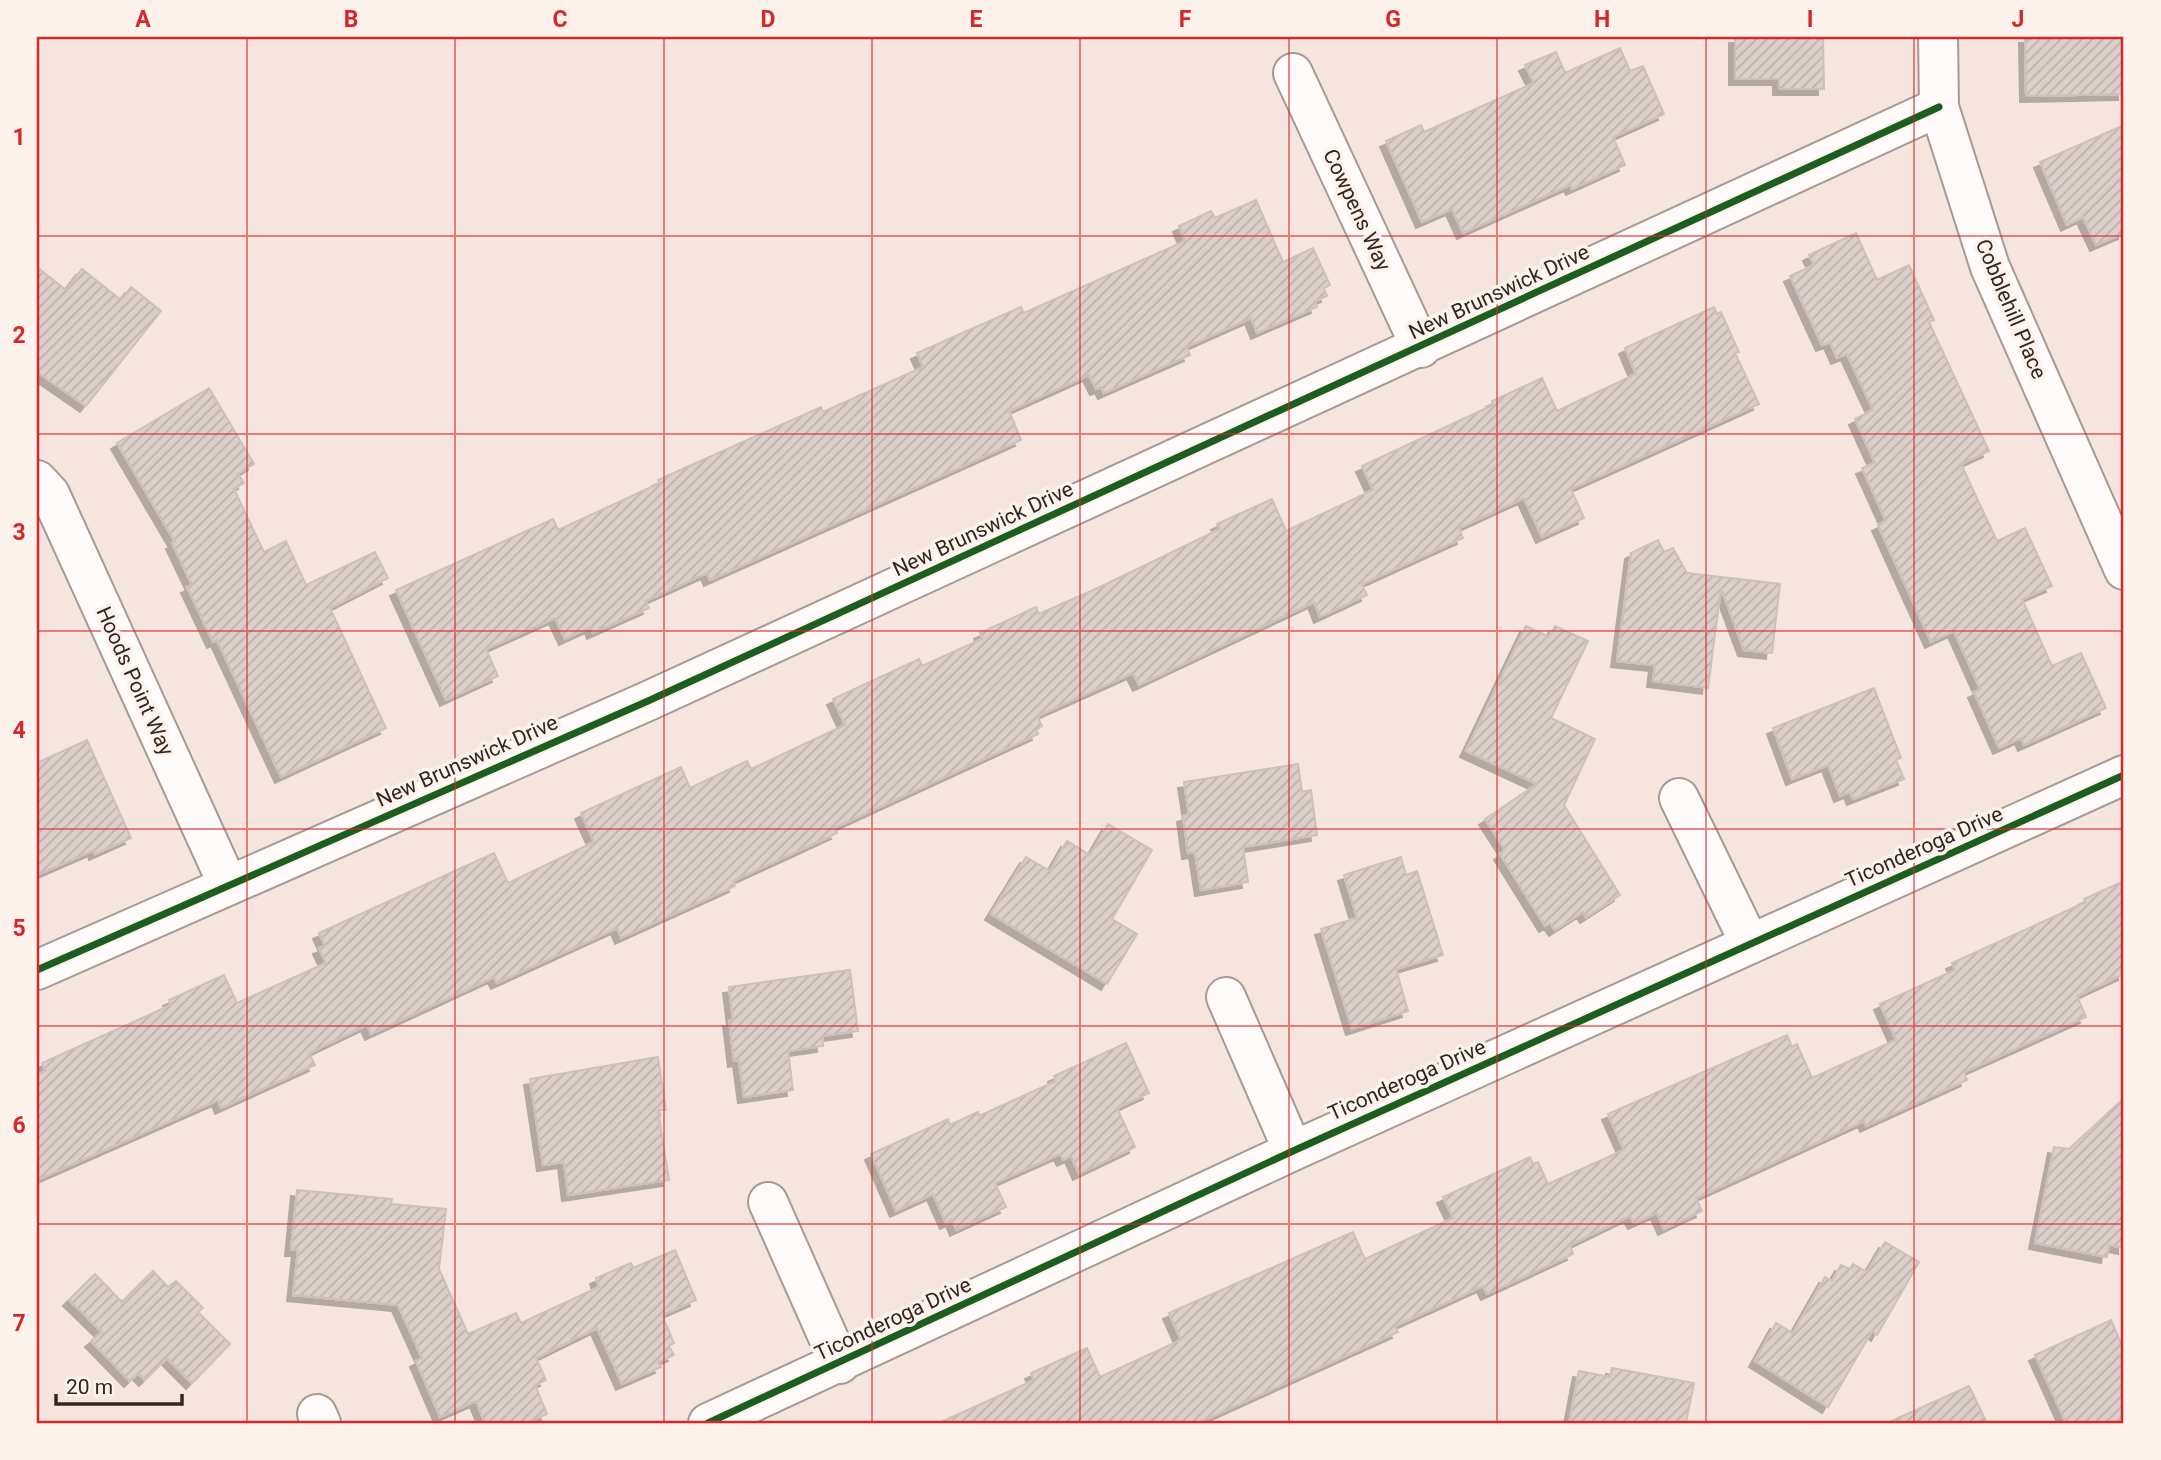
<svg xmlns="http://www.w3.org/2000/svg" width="2161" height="1460" viewBox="0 0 2161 1460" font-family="Roboto,sans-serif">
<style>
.building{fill:url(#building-hatch);stroke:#cdc0bb;stroke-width:2;filter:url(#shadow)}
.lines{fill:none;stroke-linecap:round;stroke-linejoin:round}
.minor-casing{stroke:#a69a94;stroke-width:42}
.minor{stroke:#fefbfa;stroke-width:38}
.cycleway-casing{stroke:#fef2ed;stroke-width:11}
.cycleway{stroke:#1b5e20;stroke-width:7}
.grid{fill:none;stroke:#d62828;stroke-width:2;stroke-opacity:0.55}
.labels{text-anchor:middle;stroke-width:7;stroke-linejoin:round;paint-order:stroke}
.street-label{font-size:21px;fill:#312622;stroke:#fef2ed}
.neatline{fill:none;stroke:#d62828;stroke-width:2.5}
.grid-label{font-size:23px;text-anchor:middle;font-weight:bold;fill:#d62828}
</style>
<defs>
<pattern id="building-hatch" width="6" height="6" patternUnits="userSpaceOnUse" patternTransform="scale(1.75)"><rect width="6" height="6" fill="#dccfc9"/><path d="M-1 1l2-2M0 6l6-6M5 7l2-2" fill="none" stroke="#bdb2ac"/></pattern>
<filter id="shadow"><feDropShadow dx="-6" dy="6" stdDeviation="0" flood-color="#0004"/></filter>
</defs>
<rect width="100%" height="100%" fill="#f5e5de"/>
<path class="building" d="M 1735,37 L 1823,37 L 1824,89 L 1779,89 L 1779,79 L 1735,79 Z
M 2025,37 L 2124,37 L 2124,94 L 2026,96 Z
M 1620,48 L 1630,71 L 1643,66 L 1664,114 L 1613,137 L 1625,165 L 1572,189 L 1570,185 L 1463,233 L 1452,209 L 1422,222 L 1386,141 L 1421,125 L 1424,132 L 1534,83 L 1525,65 L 1556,52 L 1565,73 Z
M 2124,125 L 2124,233 L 2096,245 L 2083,217 L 2067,225 L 2040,162 Z
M 1256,200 L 1283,262 L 1313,248 L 1330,285 L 1324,288 L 1327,296 L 1315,301 L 1317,307 L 1257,333 L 1251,318 L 1186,347 L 1190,355 L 1104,393 L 1101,387 L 1096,389 L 1089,375 L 1009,411 L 1021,440 L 710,580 L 707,573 L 645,601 L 649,608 L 593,633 L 591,627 L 565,639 L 555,618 L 486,649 L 498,676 L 446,700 L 396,590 L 553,519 L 558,530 L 660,483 L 658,480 L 821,407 L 823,412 L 923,367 L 917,353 L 1021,307 L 1024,313 L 1185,241 L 1179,226 L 1211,211 L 1215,218 Z
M 1856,233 L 1877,280 L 1909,265 L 1934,320 L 1929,322 L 1989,451 L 1961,464 L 1997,541 L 2025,528 L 2052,586 L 2022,599 L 2052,666 L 2081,653 L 2106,708 L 2024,745 L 2021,738 L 1999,748 L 1974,692 L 1980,689 L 1954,631 L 1931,642 L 1878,525 L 1886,521 L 1862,468 L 1875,463 L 1855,419 L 1873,410 L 1847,354 L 1837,358 L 1830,342 L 1822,345 L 1790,276 L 1814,265 L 1809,255 Z
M 37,267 L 66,290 L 82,269 L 121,300 L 131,287 L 161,311 L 86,406 L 37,372 Z
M 1714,307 L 1717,314 L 1721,312 L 1739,352 L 1735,353 L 1759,404 L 1571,489 L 1584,518 L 1542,537 L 1524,498 L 1459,528 L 1463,538 L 1362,584 L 1367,595 L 1320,617 L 1314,602 L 1139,685 L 1133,673 L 1037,716 L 1042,726 L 1036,730 L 1038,734 L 834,828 L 837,833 L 733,881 L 735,886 L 621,938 L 617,928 L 497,983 L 494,977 L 371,1034 L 367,1025 L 309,1053 L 315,1065 L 221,1108 L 218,1100 L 37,1180 L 37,1075 L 45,1071 L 42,1063 L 171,1005 L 169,1000 L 224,975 L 237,1003 L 326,963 L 319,948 L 325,946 L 319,933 L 494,853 L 508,883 L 594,842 L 581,813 L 681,767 L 690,788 L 747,761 L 751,769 L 845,725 L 833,699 L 919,659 L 922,666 L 982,639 L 980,633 L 1036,607 L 1039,614 L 1100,587 L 1220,529 L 1217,524 L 1272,499 L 1286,531 L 1373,490 L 1362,466 L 1493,405 L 1492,401 L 1542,378 L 1557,411 L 1636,374 L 1625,348 Z
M 209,388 L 254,464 L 238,474 L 244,483 L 234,489 L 264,552 L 286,541 L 306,585 L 375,552 L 388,578 L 330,608 L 386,728 L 281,777 L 217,640 L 213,642 L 187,587 L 192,585 L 172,543 L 175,542 L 117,443 Z
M 1658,540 L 1664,552 L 1673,548 L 1687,573 L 1780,584 L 1772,653 L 1744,650 L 1721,588 L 1708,688 L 1653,681 L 1655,665 L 1617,661 L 1631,553 Z
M 1526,626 L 1549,637 L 1555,626 L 1588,641 L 1551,718 L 1595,739 L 1564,805 L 1620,895 L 1586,917 L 1583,912 L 1555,930 L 1550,923 L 1545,926 L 1500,854 L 1505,850 L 1485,819 L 1537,784 L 1466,751 Z
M 1874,688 L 1901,758 L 1896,760 L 1904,779 L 1853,799 L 1850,792 L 1840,796 L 1828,765 L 1792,779 L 1773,728 Z
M 87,740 L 131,838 L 95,854 L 94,850 L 37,875 L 37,763 Z
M 1298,764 L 1302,792 L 1311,790 L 1317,835 L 1243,847 L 1248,882 L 1201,890 L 1195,852 L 1188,853 L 1183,816 L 1189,814 L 1184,782 Z
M 1108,824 L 1152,850 L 1112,919 L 1137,934 L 1107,984 L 991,914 L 1026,857 L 1050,871 L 1067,841 L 1090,855 Z
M 1401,857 L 1406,875 L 1417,871 L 1443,955 L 1396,969 L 1408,1011 L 1352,1029 L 1321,929 L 1357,918 L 1344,875 Z
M 2124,881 L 2124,974 L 2077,996 L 2086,1017 L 1964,1072 L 1967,1080 L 1866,1126 L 1864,1121 L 1696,1198 L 1702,1211 L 1664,1229 L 1657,1213 L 1634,1223 L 1630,1216 L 1570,1245 L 1573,1254 L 1487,1294 L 1483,1286 L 1395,1326 L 1398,1332 L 1198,1423 L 939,1423 L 1034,1380 L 1031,1373 L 1087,1348 L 1100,1377 L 1181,1340 L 1169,1313 L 1353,1232 L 1365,1259 L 1453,1218 L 1443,1197 L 1530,1157 L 1533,1164 L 1538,1162 L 1548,1184 L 1624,1150 L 1608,1114 L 1787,1035 L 1792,1047 L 1797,1044 L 1812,1078 L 1896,1040 L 1880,1004 L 1955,970 L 1952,963 L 2086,902 L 2084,899 Z
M 850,970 L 858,1031 L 822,1036 L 823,1046 L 788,1051 L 793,1090 L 744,1097 L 739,1060 L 734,1061 L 729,1020 L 733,1020 L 729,987 Z
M 1126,1043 L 1149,1093 L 1117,1108 L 1135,1147 L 1079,1174 L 1071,1156 L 1063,1160 L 1060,1154 L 995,1183 L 1006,1207 L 956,1230 L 952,1220 L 946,1223 L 933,1194 L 896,1211 L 871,1154 L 948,1119 L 950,1125 L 978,1112 L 979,1116 L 1056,1081 L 1054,1076 Z
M 658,1057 L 666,1110 L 658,1110 L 669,1180 L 568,1195 L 564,1162 L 543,1165 L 530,1079 Z
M 2124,1098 L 2124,1248 L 2109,1245 L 2107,1257 L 2035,1243 L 2054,1147 L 2069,1149 Z
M 297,1190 L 392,1199 L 391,1204 L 446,1209 L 439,1269 L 468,1334 L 516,1313 L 521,1323 L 599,1287 L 596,1278 L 631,1263 L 633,1268 L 675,1250 L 696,1300 L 662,1315 L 674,1343 L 669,1346 L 674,1355 L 658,1362 L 661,1367 L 622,1384 L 597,1328 L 536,1358 L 546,1380 L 535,1385 L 547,1414 L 526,1423 L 485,1423 L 476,1401 L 440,1417 L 416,1361 L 422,1358 L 398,1305 L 293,1295 L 298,1250 L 291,1250 Z
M 1885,1242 L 1919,1262 L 1877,1335 L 1872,1331 L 1828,1407 L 1755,1361 L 1776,1323 L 1793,1333 L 1825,1277 L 1832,1281 L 1841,1265 L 1850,1269 L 1853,1264 L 1867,1272 Z
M 153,1271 L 168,1287 L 176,1281 L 203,1308 L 198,1312 L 230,1344 L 192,1383 L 167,1358 L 145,1380 L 138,1373 L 130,1381 L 91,1341 L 102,1332 L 69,1300 L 95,1274 L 122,1302 Z
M 2111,1320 L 2124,1350 L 2124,1423 L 2066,1423 L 2035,1355 Z
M 1612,1368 L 1694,1383 L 1686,1423 L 1569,1423 L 1579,1371 L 1610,1377 Z
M 1969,1386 L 1987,1423 L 1887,1423 Z"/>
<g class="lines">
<defs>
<path id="minor" d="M 1938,37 L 1939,107 L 1990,267 L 2124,570
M 1293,73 L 1421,348
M 37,480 L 50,494 L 228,885
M 1679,798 L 1750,944
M 37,970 L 648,701 L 1939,107
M 1226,997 L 1293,1151
M 768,1202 L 840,1364
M 317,1414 L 321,1423
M 708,1423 L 1293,1151 L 2124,775"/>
</defs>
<use href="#minor" class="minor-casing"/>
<use href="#minor" class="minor"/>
<defs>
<path id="cycleway" d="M 37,970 L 648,701 L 1939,107
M 708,1423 L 1293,1151 L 2124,775"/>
</defs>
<use href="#cycleway" class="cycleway-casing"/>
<use href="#cycleway" class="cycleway"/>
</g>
<path class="grid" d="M 247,37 L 247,1423M 455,37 L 455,1423M 664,37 L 664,1423M 872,37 L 872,1423M 1080,37 L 1080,1423M 1289,37 L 1289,1423M 1497,37 L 1497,1423M 1706,37 L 1706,1423M 1914,37 L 1914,1423M 37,236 L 2124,236M 37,434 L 2124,434M 37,631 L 2124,631M 37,829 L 2124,829M 37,1026 L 2124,1026M 37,1224 L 2124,1224"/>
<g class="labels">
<g class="street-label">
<text transform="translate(1357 210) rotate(65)" y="7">Cowpens Way</text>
<text transform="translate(1499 292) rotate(-25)" y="7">New Brunswick Drive</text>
<text transform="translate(2011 309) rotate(67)" y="7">Cobblehill Place</text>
<text transform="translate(983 529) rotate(-25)" y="7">New Brunswick Drive</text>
<text transform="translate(135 681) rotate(66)" y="7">Hoods Point Way</text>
<text transform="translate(467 761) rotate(-24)" y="7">New Brunswick Drive</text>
<text transform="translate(1924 847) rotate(-24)" y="7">Ticonderoga Drive</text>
<text transform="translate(1407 1080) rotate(-24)" y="7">Ticonderoga Drive</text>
<text transform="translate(893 1319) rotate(-25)" y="7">Ticonderoga Drive</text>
</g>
</g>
<rect width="2161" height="1460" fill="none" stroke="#fef2ed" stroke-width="77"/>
<path d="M56 1394v10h126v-10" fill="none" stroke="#312622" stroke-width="3.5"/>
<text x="66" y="1394" font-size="21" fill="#312622" stroke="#fef2ed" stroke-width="5" paint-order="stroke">20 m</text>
<rect x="38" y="38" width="2084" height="1384" class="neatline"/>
<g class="grid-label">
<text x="143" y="27">A</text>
<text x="351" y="27">B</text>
<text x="560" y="27">C</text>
<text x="768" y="27">D</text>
<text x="976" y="27">E</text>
<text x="1185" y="27">F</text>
<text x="1393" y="27">G</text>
<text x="1602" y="27">H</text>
<text x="1810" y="27">I</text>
<text x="2018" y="27">J</text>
<text x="19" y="145">1</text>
<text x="19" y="343">2</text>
<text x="19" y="540">3</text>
<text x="19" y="738">4</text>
<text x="19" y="936">5</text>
<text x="19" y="1133">6</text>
<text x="19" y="1331">7</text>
</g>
</svg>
